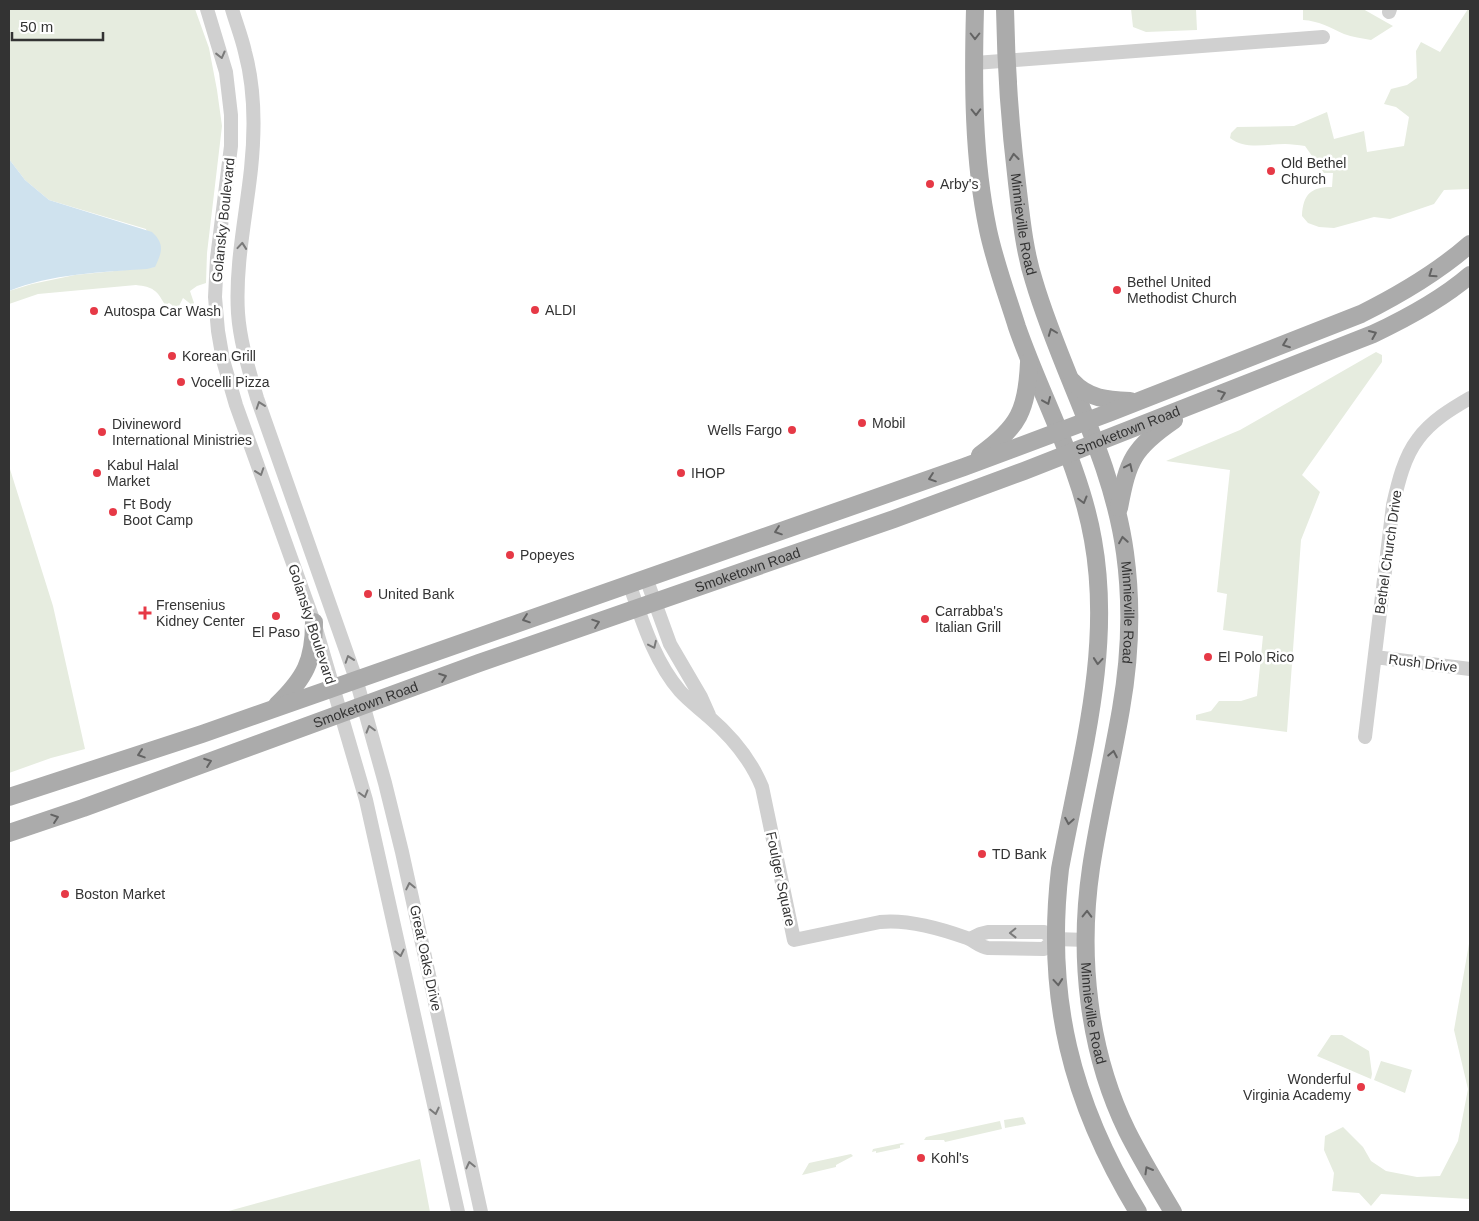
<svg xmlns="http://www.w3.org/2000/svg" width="1479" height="1221" viewBox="0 0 1479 1221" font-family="Arial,sans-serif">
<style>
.green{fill:#e6ecdf}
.water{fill:#cfe2ee}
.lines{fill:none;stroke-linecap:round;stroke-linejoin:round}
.minor{stroke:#d0d0d0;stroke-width:14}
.major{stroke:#ababab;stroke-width:18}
.oneway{stroke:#636363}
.oneway2{stroke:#7a7a7a}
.poi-dot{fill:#e63946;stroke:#fff;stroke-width:2}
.labels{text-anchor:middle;stroke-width:5;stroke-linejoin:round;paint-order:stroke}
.poi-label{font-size:14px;fill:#333;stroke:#fff;text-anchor:start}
.street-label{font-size:14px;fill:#333;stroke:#fff}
</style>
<rect width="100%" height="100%" fill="#fff"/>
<path class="green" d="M 9,9 L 195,9 L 209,48 L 217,90 L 222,126 L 207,253 L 206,283 L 197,286 L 190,291 L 194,303 L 192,305 L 183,298 L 175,314 L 172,313 L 172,305 L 169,303 L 165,305 C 157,290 153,287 136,285 L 38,294 L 9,304 L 9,291 L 32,284 L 75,275 L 155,267 L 146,229 L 49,200 L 25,180 L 9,159 Z
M 1131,9 L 1196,9 L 1197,30 L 1146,32 L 1133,27 Z
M 1303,9 L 1363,9 L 1393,26 L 1371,40 C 1362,38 1352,37 1344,34 C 1329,27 1319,21 1303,20 Z
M 1468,9 L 1470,9 L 1470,189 L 1444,190 L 1434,204 L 1390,219 L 1374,217 L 1334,228 L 1319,227 L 1308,223 L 1302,216 C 1303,194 1311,187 1332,187 L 1333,173 L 1324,173 L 1305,146 C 1298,145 1291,144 1285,144 C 1266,144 1245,150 1230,138 L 1231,133 L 1237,127 L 1294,126 L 1327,112 L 1334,139 L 1364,131 L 1367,152 L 1404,146 L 1409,117 L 1396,107 L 1384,104 L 1391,89 L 1407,85 L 1417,78 L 1416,51 L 1421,42 L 1440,52 Z
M 1376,352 L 1382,355 L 1382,362 L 1302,475 L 1320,492 L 1301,540 L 1287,732 L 1196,720 L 1196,715 L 1211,711 L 1219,701 L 1241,701 L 1257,696 L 1263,636 L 1223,630 L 1227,594 L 1217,592 L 1230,470 L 1166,461 L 1240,430 Z
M 9,466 L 53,606 L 85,749 L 51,758 L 9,773 Z
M 1470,938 L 1470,1199 L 1381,1194 L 1371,1206 L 1359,1193 L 1332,1191 L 1334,1173 L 1324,1150 L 1325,1136 L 1343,1127 L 1363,1147 L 1371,1161 L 1386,1171 L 1417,1177 L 1440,1176 L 1458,1141 L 1468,1089 L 1454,1030 Z
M 1331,1035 L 1342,1035 L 1369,1051 L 1372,1074 L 1371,1079 L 1317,1056 Z
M 1381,1061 L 1412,1070 L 1405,1093 L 1374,1080 Z
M 1023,1117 L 1026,1124 L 1005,1128 L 1004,1120 Z
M 1000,1121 L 1002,1129 L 945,1142 L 944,1140 L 924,1140 L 926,1137 Z
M 902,1143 L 905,1144 L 900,1145 L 900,1148 L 876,1153 L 876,1151 L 872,1152 L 873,1149 Z
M 851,1154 L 853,1156 L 836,1165 L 836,1167 L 802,1175 L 809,1163 Z
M 420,1159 L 430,1212 L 225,1212 Z"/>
<path class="water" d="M 9,159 L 25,180 L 49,200 L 152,232 C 165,244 162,252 155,267 L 147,269 C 103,272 50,274 9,291 Z"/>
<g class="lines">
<path class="minor" d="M 207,9 L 226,72 L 231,115 L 231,146 L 217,258 L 215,297 L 218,331 L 223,360 L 236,405 L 314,622 L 366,800 L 458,1212
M 232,9 C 236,23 242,38 245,52 C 255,89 255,131 251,169 C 246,216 235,266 238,313 C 240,342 249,370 257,398 L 356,679 L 385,783 L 402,852 L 481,1212
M 1389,12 L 1390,9
M 975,63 L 1323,37
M 646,578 L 670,644 L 701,697 L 709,715
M 629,583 C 642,620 654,661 680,691 C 689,701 699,708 709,717 C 731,736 751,760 762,787 L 794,940 L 880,922 C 907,919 942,929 967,938 C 975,941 980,947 988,948 L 1044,949 L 1055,939
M 1375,657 L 1470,669
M 1365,737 L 1393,505 C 1398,483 1404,457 1418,439 C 1431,421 1451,409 1470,398
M 970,939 L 980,934 L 988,932 L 1044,932 L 1055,939 L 1087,940"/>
<g class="major">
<path d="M 975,9 C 973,82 973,158 988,230 C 995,263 1007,295 1017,327 C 1042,399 1080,465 1093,540 C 1113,651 1080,760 1060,869 C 1045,997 1071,1102 1138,1212"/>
<path id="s1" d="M 1005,9 C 1006,67 1010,125 1017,183 C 1021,216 1024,250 1034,281 C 1061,373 1112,457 1125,553 C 1132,604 1130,658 1121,709 C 1112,762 1099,815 1091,868 C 1078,956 1088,1051 1127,1131 C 1141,1159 1157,1185 1173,1212"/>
<path d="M 1072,381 C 1088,399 1108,400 1130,401"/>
<path d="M 980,455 C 1019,427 1027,410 1029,362"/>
<path d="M 1119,508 C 1128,460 1133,448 1174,420"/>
<path d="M 277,705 C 305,678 314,661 314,622"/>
<path d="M 9,797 L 202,734 L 964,467 L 1111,412 L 1361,314 C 1401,294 1437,273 1470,244"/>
<path id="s2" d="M 9,833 L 83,808 L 479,663 L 894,519 L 1024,471 L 1373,334 C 1407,318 1441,300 1470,275"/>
</g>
</g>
<defs><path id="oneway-chevron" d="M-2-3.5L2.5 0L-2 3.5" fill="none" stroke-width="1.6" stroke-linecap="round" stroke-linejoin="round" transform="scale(1.25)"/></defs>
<g class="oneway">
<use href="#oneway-chevron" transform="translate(975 36) rotate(90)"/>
<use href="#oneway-chevron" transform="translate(976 112) rotate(89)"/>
<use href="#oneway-chevron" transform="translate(1014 157) rotate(-96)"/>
<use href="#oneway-chevron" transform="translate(1432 274) rotate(145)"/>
<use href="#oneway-chevron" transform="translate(1052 332) rotate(-111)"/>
<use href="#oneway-chevron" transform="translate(1373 334) rotate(-23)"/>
<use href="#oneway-chevron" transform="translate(1286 344) rotate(159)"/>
<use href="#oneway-chevron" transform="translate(1222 394) rotate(-21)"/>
<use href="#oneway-chevron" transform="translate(1047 401) rotate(67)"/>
<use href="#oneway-chevron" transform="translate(1129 467) rotate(-65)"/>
<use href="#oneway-chevron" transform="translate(932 478) rotate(161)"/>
<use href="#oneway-chevron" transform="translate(1083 500) rotate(75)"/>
<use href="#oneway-chevron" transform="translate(778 531) rotate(161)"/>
<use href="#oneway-chevron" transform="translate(1123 540) rotate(-99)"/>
<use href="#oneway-chevron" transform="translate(526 619) rotate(161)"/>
<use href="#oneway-chevron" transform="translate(596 623) rotate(-19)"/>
<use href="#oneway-chevron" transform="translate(1098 661) rotate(95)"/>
<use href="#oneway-chevron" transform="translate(443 677) rotate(-20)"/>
<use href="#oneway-chevron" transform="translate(141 754) rotate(162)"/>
<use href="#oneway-chevron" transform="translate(1113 754) rotate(-79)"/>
<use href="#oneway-chevron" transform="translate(208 762) rotate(-20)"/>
<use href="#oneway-chevron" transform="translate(55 818) rotate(-19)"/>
<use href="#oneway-chevron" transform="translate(1069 821) rotate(100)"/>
<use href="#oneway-chevron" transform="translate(1087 914) rotate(-89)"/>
<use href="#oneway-chevron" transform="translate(1058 982) rotate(85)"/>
<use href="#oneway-chevron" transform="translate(1148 1170) rotate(-120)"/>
</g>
<g class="oneway2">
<use href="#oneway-chevron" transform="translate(221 55) rotate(76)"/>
<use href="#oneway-chevron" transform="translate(242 246) rotate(-85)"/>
<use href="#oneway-chevron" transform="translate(260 405) rotate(-109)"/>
<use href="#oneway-chevron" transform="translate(260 472) rotate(71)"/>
<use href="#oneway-chevron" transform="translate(653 645) rotate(65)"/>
<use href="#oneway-chevron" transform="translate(349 659) rotate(-109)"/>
<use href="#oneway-chevron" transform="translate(370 729) rotate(-106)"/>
<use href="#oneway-chevron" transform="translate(364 794) rotate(74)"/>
<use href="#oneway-chevron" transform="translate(410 886) rotate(-102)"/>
<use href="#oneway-chevron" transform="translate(1013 933) rotate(179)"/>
<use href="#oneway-chevron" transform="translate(400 953) rotate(78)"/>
<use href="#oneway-chevron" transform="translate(435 1111) rotate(77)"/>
<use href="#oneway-chevron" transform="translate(470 1165) rotate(-103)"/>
</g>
<g class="poi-dot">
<circle cx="1271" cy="171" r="5"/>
<circle cx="930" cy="184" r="5"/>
<circle cx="1117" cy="290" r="5"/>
<circle cx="535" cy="310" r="5"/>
<circle cx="94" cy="311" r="5"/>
<circle cx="172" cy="356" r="5"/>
<circle cx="181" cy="382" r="5"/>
<circle cx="862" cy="423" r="5"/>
<circle cx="792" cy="430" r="5"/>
<circle cx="102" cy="432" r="5"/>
<circle cx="97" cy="473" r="5"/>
<circle cx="681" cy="473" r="5"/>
<circle cx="113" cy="512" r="5"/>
<circle cx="510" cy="555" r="5"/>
<circle cx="368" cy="594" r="5"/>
<path d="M142.5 605.5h5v5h5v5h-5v5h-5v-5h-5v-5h5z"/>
<circle cx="276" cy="616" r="5"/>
<circle cx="925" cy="619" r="5"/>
<circle cx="1208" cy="657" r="5"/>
<circle cx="982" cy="854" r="5"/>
<circle cx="65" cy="894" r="5"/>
<circle cx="1361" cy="1087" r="5"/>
<circle cx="921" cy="1158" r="5"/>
</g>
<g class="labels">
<g class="poi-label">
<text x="1281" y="168">Old Bethel<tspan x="1281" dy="16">Church</tspan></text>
<text x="940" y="189">Arby's</text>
<text x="1127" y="287">Bethel United<tspan x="1127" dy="16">Methodist Church</tspan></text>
<text x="545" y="315">ALDI</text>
<text x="104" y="316">Autospa Car Wash</text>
<text x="182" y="361">Korean Grill</text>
<text x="191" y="387">Vocelli Pizza</text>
<text x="872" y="428">Mobil</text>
<text x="112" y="429">Divineword<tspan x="112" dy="16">International Ministries</tspan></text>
<text x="782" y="435" text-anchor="end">Wells Fargo</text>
<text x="107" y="470">Kabul Halal<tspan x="107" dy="16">Market</tspan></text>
<text x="691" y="478">IHOP</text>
<text x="123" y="509">Ft Body<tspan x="123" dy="16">Boot Camp</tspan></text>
<text x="520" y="560">Popeyes</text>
<text x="378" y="599">United Bank</text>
<text x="156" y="610">Frensenius<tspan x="156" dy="16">Kidney Center</tspan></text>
<text x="935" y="616">Carrabba's<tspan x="935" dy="16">Italian Grill</tspan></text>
<text x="276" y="637" text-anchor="middle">El Paso</text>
<text x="1218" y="662">El Polo Rico</text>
<text x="992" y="859">TD Bank</text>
<text x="75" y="899">Boston Market</text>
<text x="1351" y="1084" text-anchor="end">Wonderful<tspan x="1351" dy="16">Virginia Academy</tspan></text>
<text x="931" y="1163">Kohl's</text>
</g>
<g class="street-label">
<text transform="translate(223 220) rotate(-84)" y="5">Golansky Boulevard</text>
<text dy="5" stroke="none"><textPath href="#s1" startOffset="216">Minnieville Road</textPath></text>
<text dy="5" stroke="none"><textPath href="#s2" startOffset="1189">Smoketown Road</textPath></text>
<text transform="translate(1388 552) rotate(-82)" y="5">Bethel Church Drive</text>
<text dy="5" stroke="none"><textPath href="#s2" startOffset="784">Smoketown Road</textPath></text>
<text dy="5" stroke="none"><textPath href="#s1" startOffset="621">Minnieville Road</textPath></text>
<text transform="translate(312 624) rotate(72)" y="5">Golansky Boulevard</text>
<text transform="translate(1423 663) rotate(7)" y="5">Rush Drive</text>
<text dy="5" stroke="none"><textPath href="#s2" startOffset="379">Smoketown Road</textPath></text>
<text transform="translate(781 879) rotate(78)" y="5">Foulger Square</text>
<text transform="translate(426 958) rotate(78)" y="5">Great Oaks Drive</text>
<text dy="5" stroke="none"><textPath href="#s1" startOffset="1026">Minnieville Road</textPath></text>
</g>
</g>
<rect width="1479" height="1221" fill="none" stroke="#333333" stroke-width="20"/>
<path d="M12 32v8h91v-8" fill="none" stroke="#333333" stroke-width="2.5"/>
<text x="20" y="32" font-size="15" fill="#333333" stroke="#ffffff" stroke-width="4" paint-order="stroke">50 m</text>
</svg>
